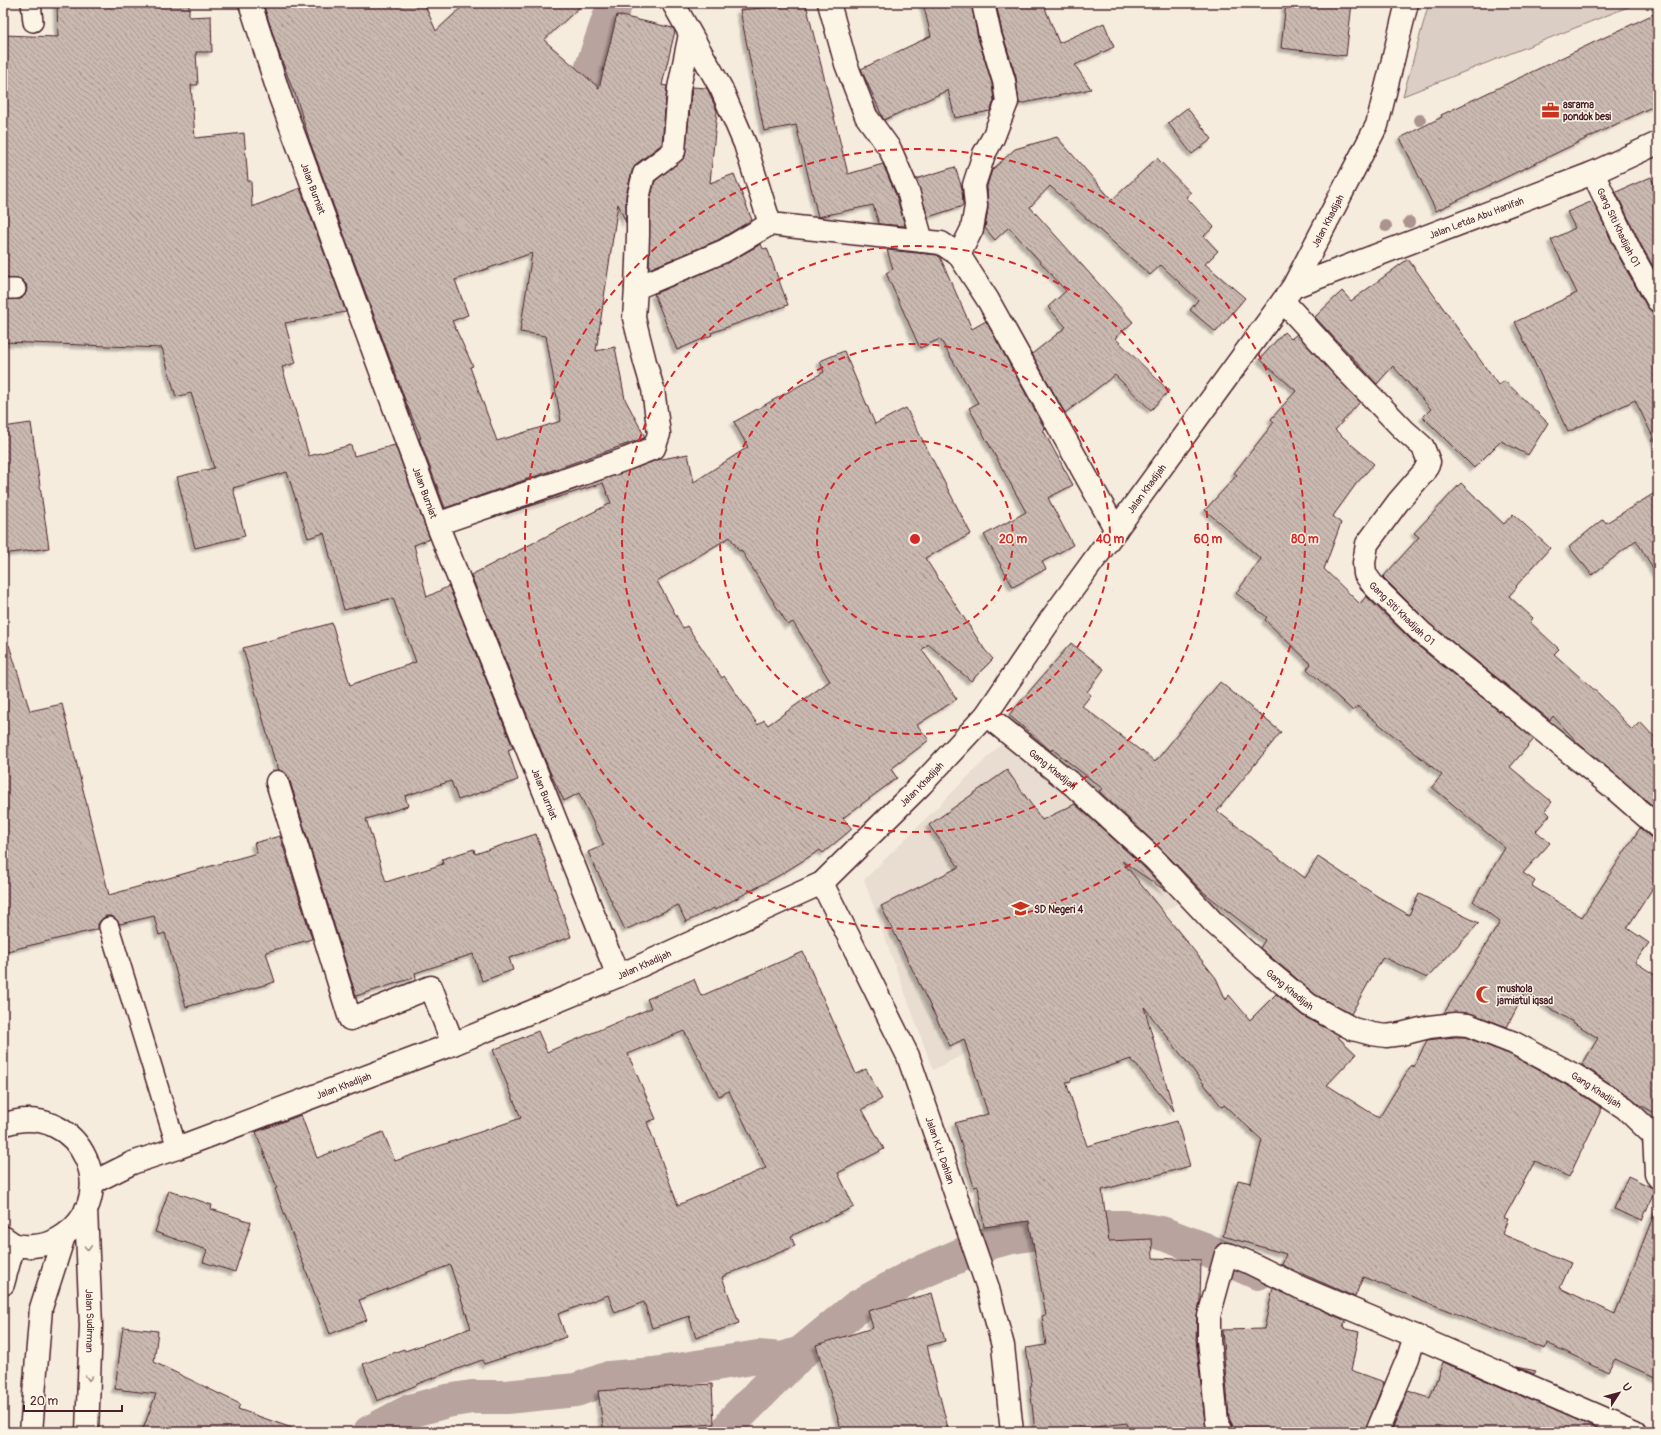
<svg xmlns="http://www.w3.org/2000/svg" width="1661" height="1435" viewBox="0 0 1661 1435" font-family="Pangolin,sans-serif">
<style>
.built{fill:#e8ddd0}
.grass{fill:#dbcec4;stroke:#927678}
.lines{fill:none;stroke-linecap:round;stroke-linejoin:round}
.canal{stroke:#b8a39e;stroke-width:34}
.building{fill:url(#building-back-hatch);stroke:#4a1f2b;fill-rule:evenodd;filter:url(#shadow)}
.service-casing{stroke:#4a1f2b;stroke-width:22}
.minor-casing{stroke:#4a1f2b;stroke-width:25}
.tertiary-casing{stroke:#4a1f2b;stroke-width:25}
.secondary-casing{stroke:#4a1f2b;stroke-width:25}
.service{stroke:#fcf5e5;stroke-width:19}
.minor{stroke:#fcf5e5;stroke-width:22}
.tertiary{stroke:#fcf5e5;stroke-width:22}
.secondary{stroke:#fcf5e5;stroke-width:22}
.tree{fill:#ab9390}
.oneway{stroke:#a38a88}
.ring{fill:none;stroke:#d62828;stroke-width:2;stroke-dasharray:7 5}
.labels{text-anchor:middle;stroke-width:3;stroke-linejoin:round;paint-order:stroke}
.poi-label{font-size:10px;font-weight:bold;fill:#4a1f2b;stroke:#fcf5e5;text-anchor:start}
.street-label{font-size:10px;fill:#4a1f2b;stroke:#fcf5e5}
.centre{fill:#d62828;stroke:#fcf5e5;stroke-width:2}
.ring-label{font-size:12px;text-anchor:middle;font-weight:bold;fill:#d62828;stroke:#fcf5e5;stroke-width:3;stroke-linejoin:round;paint-order:stroke}
</style>
<defs>
<pattern id="building-back-hatch" width="6" height="6" patternUnits="userSpaceOnUse"><rect width="6" height="6" fill="#cab9b1"/><path d="M-1 5l2 2M0 0l6 6M5-1l2 2" fill="none" stroke="#a69690"/></pattern>
<filter id="shadow"><feDropShadow dx="-3.5" dy="3.5" stdDeviation="1" flood-color="#0004"/></filter>
</defs>
<rect width="100%" height="100%" fill="#f5ecde"/>
<filter id="ink" filterUnits="userSpaceOnUse"><feTurbulence type="fractalNoise" baseFrequency=".025" numOctaves="2"/><feDisplacementMap in="SourceGraphic" scale="8" xChannelSelector="R" yChannelSelector="G"/><feConvolveMatrix kernelMatrix="1 2 1 2 8 2 1 2 1" color-interpolation-filters="sRGB"/></filter>
<g filter="url(#ink)">
<path class="built" d="M 1006,739 L 1121,831 L 1182,901 L 1152,918 L 1167,950 L 933,1070 L 864,880 Z"/>
<path class="grass" d="M 1429,3 L 1638,3 L 1403,96 Z"/>
<g class="lines">
<path class="canal" d="M 577,124 L 582,96 L 609,18 L 616,3
M 370,1432 L 410,1411 L 447,1401 L 472,1397 L 506,1397 L 576,1390 L 609,1378 L 654,1374 L 758,1357 L 782,1359 L 801,1353 L 857,1307 L 914,1275 L 992,1242 L 1012,1237 L 1077,1227 L 1125,1227 L 1161,1233 L 1204,1249 L 1258,1273
M 727,1432 L 735,1419 L 801,1353"/>
</g>
<path class="building" d="M 57,3 L 189,3 L 189,17 L 211,16 L 212,52 L 196,52 L 198,85 L 191,85 L 195,138 L 244,133 L 248,181 L 251,181 L 252,207 L 300,188 L 346,312 L 285,323 L 296,363 L 282,367 L 309,456 L 351,445 L 354,456 L 395,445 L 430,539 L 414,545 L 427,597 L 449,586 L 513,748 L 508,750 L 518,780 L 458,800 L 451,781 L 405,796 L 408,806 L 366,819 L 386,882 L 443,864 L 442,859 L 474,849 L 475,854 L 536,834 L 571,937 L 509,958 L 513,970 L 482,981 L 473,954 L 415,973 L 416,977 L 356,996 L 289,778 L 285,773 L 279,770 L 276,762 L 275,762 L 243,648 L 332,623 L 350,685 L 416,662 L 393,598 L 344,610 L 324,533 L 308,538 L 287,472 L 233,488 L 245,536 L 195,548 L 177,477 L 214,468 L 191,393 L 176,397 L 162,348 L 3,342 L 3,300 L 21,299 L 25,295 L 27,289 L 26,284 L 21,279 L 3,278 L 3,35 L 58,37 Z
M 263,3 L 424,3 L 436,31 L 466,3 L 584,3 L 544,40 L 599,88 L 617,15 L 673,28 L 675,31 L 662,85 L 667,86 L 662,144 L 636,164 L 632,171 L 626,195 L 626,223 L 618,204 L 596,351 L 615,347 L 625,399 L 645,437 L 644,438 L 445,508 L 419,438 L 421,438 L 407,405 L 310,142 L 295,93 L 294,93 L 278,50 ZM 532,253 L 520,332 L 546,336 L 561,421 L 497,441 L 470,367 L 473,366 L 452,321 L 468,315 L 455,280 Z
M 923,3 L 971,3 L 978,38 L 992,84 L 994,101 L 990,111 L 955,118 L 948,90 L 884,120 L 883,118 L 861,69 L 931,36 Z
M 996,3 L 1043,3 L 1059,43 L 1104,23 L 1114,47 L 1075,65 L 1091,89 L 1019,104 L 1016,77 L 1002,32 Z
M 1286,3 L 1352,3 L 1346,56 L 1281,48 Z
M 806,4 L 848,174 L 883,164 L 896,195 L 905,226 L 879,224 L 873,205 L 818,217 L 796,125 L 764,131 L 740,10 Z
M 1658,12 L 1658,104 L 1436,211 L 1400,138 L 1442,117 L 1441,115 Z
M 692,87 L 707,88 L 717,111 L 710,183 L 734,174 L 752,220 L 718,240 L 649,269 L 650,200 L 655,181 L 685,157 Z
M 1187,108 L 1212,139 L 1192,154 L 1168,123 Z
M 1057,137 L 1112,200 L 1157,158 L 1191,193 L 1186,197 L 1214,227 L 1204,236 L 1218,251 L 1205,264 L 1245,298 L 1216,332 L 1190,310 L 1198,300 L 1161,265 L 1150,275 L 1050,186 L 1030,207 L 1133,322 L 1115,338 L 1169,391 L 1151,410 L 1115,375 L 1065,413 L 1032,354 L 1066,327 L 1048,307 L 1066,291 L 1009,227 L 995,240 L 985,228 L 988,208 L 987,186 L 992,170 L 1015,149 Z
M 955,167 L 962,188 L 963,206 L 928,217 L 916,179 Z
M 1651,177 L 1658,193 L 1658,275 L 1641,245 L 1616,192 Z
M 1593,201 L 1619,257 L 1647,307 L 1652,312 L 1658,313 L 1658,447 L 1635,400 L 1568,432 L 1515,322 L 1577,293 L 1551,240 L 1575,228 L 1567,212 Z
M 761,244 L 763,249 L 767,248 L 788,305 L 711,333 L 712,335 L 677,350 L 654,294 L 729,262 Z
M 887,250 L 937,255 L 940,257 L 972,329 L 986,321 L 1045,429 L 1043,430 L 1073,485 L 1048,498 L 1073,545 L 1042,562 L 1046,569 L 1013,587 L 984,535 L 1026,512 L 969,408 L 978,403 L 940,339 L 920,348 L 886,273 L 893,269 Z
M 1408,259 L 1498,385 L 1505,381 L 1548,423 L 1528,455 L 1501,441 L 1474,468 L 1423,417 L 1431,409 L 1393,366 L 1377,384 L 1315,317 L 1342,291 L 1351,301 Z
M 1284,332 L 1291,339 L 1297,334 L 1360,402 L 1335,430 L 1374,464 L 1356,484 L 1333,516 L 1341,523 L 1324,569 L 1360,604 L 1366,596 L 1414,643 L 1534,739 L 1510,767 L 1552,802 L 1545,810 L 1550,815 L 1536,831 L 1550,843 L 1523,873 L 1535,881 L 1532,886 L 1582,917 L 1640,828 L 1650,837 L 1658,839 L 1658,880 L 1627,928 L 1649,943 L 1635,962 L 1658,977 L 1658,1115 L 1639,1104 L 1632,1098 L 1582,1065 L 1598,1038 L 1525,992 L 1507,1027 L 1469,1013 L 1444,1013 L 1500,922 L 1473,901 L 1505,848 L 1432,787 L 1442,775 L 1357,706 L 1353,711 L 1307,669 L 1311,664 L 1265,620 L 1267,617 L 1236,593 L 1261,559 L 1205,510 L 1237,475 L 1234,473 L 1274,422 L 1271,419 L 1296,391 L 1260,359 Z
M 844,351 L 875,424 L 906,408 L 971,534 L 925,558 L 985,650 L 993,659 L 971,681 L 928,644 L 922,650 L 957,699 L 917,725 L 929,740 L 891,769 L 897,778 L 843,818 L 852,829 L 823,853 L 820,850 L 780,875 L 715,910 L 714,908 L 686,922 L 678,905 L 625,930 L 588,852 L 604,845 L 579,793 L 564,801 L 550,772 L 471,575 L 611,503 L 603,483 L 506,514 L 657,460 L 688,454 L 694,482 L 748,447 L 734,422 L 824,372 L 820,361 ZM 730,537 L 739,551 L 741,550 L 788,625 L 793,622 L 830,681 L 768,725 L 764,720 L 758,725 L 724,676 L 722,678 L 687,626 L 683,628 L 657,581 Z
M 31,423 L 49,548 L 3,554 L 3,427 Z
M 1461,483 L 1504,524 L 1513,514 L 1550,548 L 1516,586 L 1517,587 L 1509,596 L 1533,618 L 1530,622 L 1559,649 L 1554,654 L 1600,695 L 1632,730 L 1640,722 L 1658,741 L 1658,810 L 1579,744 L 1553,716 L 1550,720 L 1430,624 L 1383,577 L 1419,537 L 1414,533 Z
M 1658,491 L 1658,576 L 1636,540 L 1592,575 L 1569,547 L 1603,519 L 1606,523 Z
M 1071,643 L 1104,669 L 1087,692 L 1091,695 L 1082,706 L 1141,751 L 1142,750 L 1155,762 L 1220,682 L 1281,732 L 1217,811 L 1305,878 L 1318,857 L 1377,896 L 1409,915 L 1419,894 L 1479,923 L 1427,978 L 1383,957 L 1351,1014 L 1316,995 L 1260,948 L 1265,940 L 1202,891 L 1161,849 L 1099,791 L 1103,789 L 1052,749 L 1051,751 L 1009,715 Z
M 9,645 L 30,711 L 62,704 L 109,895 L 257,853 L 254,843 L 280,836 L 312,939 L 266,952 L 275,982 L 186,1007 L 165,933 L 159,935 L 154,916 L 120,924 L 116,919 L 112,916 L 106,916 L 101,920 L 98,924 L 98,929 L 3,952 L 3,646 Z
M 1007,770 L 1042,820 L 1075,804 L 1144,867 L 1166,891 L 1122,861 L 1216,978 L 1226,1000 L 1229,995 L 1250,1020 L 1276,994 L 1303,1016 L 1339,1035 L 1338,1037 L 1356,1054 L 1327,1085 L 1379,1118 L 1411,1065 L 1414,1067 L 1427,1040 L 1455,1037 L 1465,1037 L 1509,1054 L 1570,1087 L 1602,1108 L 1569,1177 L 1535,1161 L 1504,1218 L 1508,1219 L 1502,1234 L 1571,1263 L 1560,1288 L 1615,1314 L 1656,1209 L 1658,1209 L 1658,1379 L 1615,1359 L 1608,1372 L 1547,1343 L 1545,1349 L 1363,1277 L 1355,1297 L 1282,1265 L 1286,1254 L 1223,1236 L 1238,1180 L 1251,1183 L 1262,1140 L 1224,1105 L 1222,1107 L 1144,1007 L 1174,1111 L 1131,1059 L 1071,1079 L 1071,1081 L 1066,1082 L 1087,1146 L 1177,1121 L 1190,1166 L 1102,1190 L 1109,1241 L 1152,1239 L 1153,1258 L 1201,1260 L 1200,1301 L 1197,1316 L 1196,1340 L 1205,1423 L 1208,1432 L 1128,1432 L 1127,1423 L 1056,1432 L 1035,1432 L 1030,1386 L 1032,1386 L 1026,1348 L 1046,1345 L 1042,1316 L 1046,1315 L 1029,1221 L 984,1227 L 978,1186 L 974,1187 L 955,1123 L 988,1114 L 964,1039 L 950,1046 L 881,906 L 959,867 L 929,825 Z
M 803,952 L 856,1074 L 866,1069 L 882,1099 L 862,1109 L 884,1149 L 838,1173 L 854,1207 L 791,1236 L 795,1246 L 722,1277 L 739,1323 L 696,1338 L 689,1316 L 652,1328 L 644,1302 L 615,1313 L 608,1295 L 558,1314 L 566,1337 L 484,1364 L 482,1360 L 417,1384 L 417,1385 L 377,1401 L 363,1364 L 404,1349 L 405,1351 L 471,1328 L 450,1265 L 359,1300 L 367,1320 L 330,1334 L 275,1189 L 277,1188 L 256,1132 L 301,1115 L 317,1158 L 383,1132 L 395,1161 L 521,1118 L 493,1050 L 538,1031 L 547,1052 L 651,1008 L 647,999 L 694,979 L 701,996 ZM 684,1031 L 719,1096 L 729,1091 L 766,1168 L 678,1205 L 647,1122 L 656,1119 L 628,1054 Z
M 1628,1176 L 1655,1189 L 1642,1221 L 1614,1209 Z
M 169,1190 L 212,1205 L 211,1209 L 251,1222 L 235,1272 L 203,1262 L 207,1250 L 155,1232 Z
M 1273,1288 L 1346,1321 L 1343,1328 L 1359,1332 L 1351,1370 L 1384,1382 L 1365,1432 L 1301,1432 L 1302,1429 L 1234,1428 L 1229,1418 L 1222,1330 L 1264,1329 Z
M 932,1293 L 945,1341 L 927,1346 L 949,1432 L 842,1432 L 816,1345 L 873,1328 L 868,1311 Z
M 123,1327 L 158,1331 L 154,1362 L 240,1404 L 238,1409 L 292,1428 L 291,1432 L 142,1432 L 156,1394 L 115,1389 Z
M 1443,1362 L 1586,1424 L 1603,1432 L 1391,1432 L 1408,1391 L 1430,1398 Z
M 1517,1367 L 1536,1371 L 1534,1374 Z
M 712,1384 L 714,1424 L 658,1428 L 659,1432 L 604,1432 L 598,1391 Z"/>
<g class="lines">
<defs>
<path id="service" d="M 31,3 L 33,22
M 3,289 L 16,289
M 109,927 L 177,1148"/>
<g id="minor">
<path id="s1" d="M 250,3 L 280,97 L 437,524 L 618,976"/>
<path d="M 673,3 L 721,88 L 745,144 L 770,224 L 941,243 L 959,255 L 988,300 L 1116,530"/>
<path d="M 829,3 L 846,64 L 866,116 L 890,149 L 908,191 L 922,241"/>
<path id="s2" d="M 1593,173 L 1630,251 L 1658,301"/>
<path d="M 959,255 L 972,229 L 976,206 L 974,185 L 984,154 L 993,138 L 1007,102 L 1004,81 L 990,35 L 983,3"/>
<path id="s3" d="M 1293,287 L 1593,173 L 1658,143"/>
<path d="M 636,288 L 638,235 L 638,198 L 644,174 L 674,151 L 679,88 L 690,34"/>
<path id="s4" d="M 1283,301 L 1343,367 L 1404,430 L 1423,447 L 1429,462 L 1424,472 L 1398,502 L 1367,544 L 1364,563 L 1365,574 L 1373,585 L 1422,633 L 1611,786 L 1658,827"/>
<path d="M 437,524 L 626,459 L 654,448 L 659,434 L 653,389 L 645,362 L 634,318 L 636,288 L 724,251 L 770,224"/>
<path id="s5" d="M 986,715 L 1074,786 L 1153,858 L 1214,923 L 1263,967 L 1309,1005 L 1353,1029 L 1372,1034 L 1386,1036 L 1401,1034 L 1429,1027 L 1455,1024 L 1468,1025 L 1514,1043 L 1576,1076 L 1625,1108 L 1654,1136"/>
<path d="M 277,782 L 350,1019 L 431,987 L 453,1044"/>
<path d="M 1654,1136 L 1656,1173 L 1658,1177"/>
<path d="M 1222,1432 L 1217,1422 L 1209,1340 L 1209,1316 L 1226,1254 L 1231,1255 L 1248,1262 L 1301,1288 L 1415,1336 L 1635,1432"/>
<path d="M 1377,1432 L 1408,1358 L 1415,1336"/>
</g>
<g id="tertiary">
<path id="s6" d="M 822,883 L 908,1056 L 969,1233 L 987,1285 L 1003,1346 L 1012,1432"/>
<path id="s7" d="M 92,1183 L 132,1163 L 177,1148 L 453,1044 L 618,976 L 822,883 L 921,785 L 986,715 L 1051,619 L 1293,287 L 1377,125 L 1407,3"/>
</g>
<g id="secondary">
<path d="M 3,1125 C 80,1096 131,1205 52,1242 C 42,1246 23,1248 13,1244 C 10,1242 6,1239 3,1237"/>
<path id="s8" d="M 86,1209 L 91,1326 L 87,1432"/>
<path d="M 3,1284 L 14,1244"/>
<path d="M 31,1432 L 41,1308 L 64,1236"/>
</g>
</defs>
<use href="#service" class="service-casing"/>
<use href="#minor" class="minor-casing"/>
<use href="#tertiary" class="tertiary-casing"/>
<use href="#secondary" class="secondary-casing"/>
<use href="#service" class="service"/>
<use href="#minor" class="minor"/>
<use href="#tertiary" class="tertiary"/>
<use href="#secondary" class="secondary"/>
</g>
<g class="tree">
<circle cx="1420" cy="120" r="6"/>
<circle cx="1409" cy="222" r="6"/>
<circle cx="1386" cy="226" r="6"/>
</g>
<defs><path id="oneway-chevron" d="M-2-3.5L2.5 0L-2 3.5" fill="none" stroke-width="1.6" stroke-linecap="round" stroke-linejoin="round"/></defs>
<g class="oneway">
<use href="#oneway-chevron" transform="translate(88 1248) rotate(87)"/>
<use href="#oneway-chevron" transform="translate(89 1378) rotate(92)"/>
</g>
</g>
<g class="ring">
<circle cx="915" cy="539" r="98"/>
<circle cx="915" cy="539" r="195"/>
<circle cx="915" cy="539" r="293"/>
<circle cx="915" cy="539" r="390"/>
</g>
<defs>
<symbol id="office-bare" viewBox="-9 -9 18 18"><path d="M-6-3h4V-5.5h4V-3h4V5H-6ZM-1-4.5V-3h2v-1.5ZM-6 0V1H6V0Z" fill="#c8321e" stroke="#fcf5e5" stroke-width="2.5" paint-order="stroke"/></symbol>
<symbol id="school-bare" viewBox="-9 -9 18 18"><path d="M0-5L7-2L0 1L-7-2ZM-4 1L0 2.5L4 1V4Q0 6-4 4Z" fill="#c8321e" stroke="#fcf5e5" stroke-width="2.5" paint-order="stroke"/></symbol>
<symbol id="mosque-bare" viewBox="-9 -9 18 18"><path d="M3.5-4.9A6 6 0 1 0 3.5 4.9A5 5 0 1 1 3.5-4.9Z" fill="#c8321e" stroke="#fcf5e5" stroke-width="2.5" paint-order="stroke"/></symbol>
</defs>
<g fill-rule="evenodd">
<use href="#office-bare" x="1538" y="98" width="25" height="25"/>
<use href="#school-bare" x="1008" y="896" width="25" height="25"/>
<use href="#mosque-bare" x="1472" y="982" width="25" height="25"/>
</g>
<g class="labels">
<g class="poi-label">
<text x="1563" y="108">asrama<tspan x="1563" dy="12">pondok besi</tspan></text>
<text x="1034" y="913">SD Negeri 4</text>
<text x="1497" y="992">mushola<tspan x="1497" dy="12">jamiatul iqsad</tspan></text>
</g>
<g class="street-label">
<text dy="4" stroke="none"><textPath href="#s1" startOffset="196">Jalan Burniat</textPath></text>
<text dy="4" stroke="none"><textPath href="#s3" startOffset="196">Jalan Letda Abu Hanifah</textPath></text>
<text dy="4" stroke="none"><textPath href="#s7" startOffset="1626">Jalan Khadijah</textPath></text>
<text dy="4" stroke="none"><textPath href="#s2" startOffset="60">Gang Siti Khadijah 01</textPath></text>
<text dy="4" stroke="none"><textPath href="#s7" startOffset="1302">Jalan Khadijah</textPath></text>
<text dy="4" stroke="none"><textPath href="#s1" startOffset="520">Jalan Burniat</textPath></text>
<text dy="4" stroke="none"><textPath href="#s4" startOffset="406">Gang Siti Khadijah 01</textPath></text>
<text dy="4" stroke="none"><textPath href="#s5" startOffset="86">Gang Khadijah</textPath></text>
<text dy="4" stroke="none"><textPath href="#s7" startOffset="930">Jalan Khadijah</textPath></text>
<text dy="4" stroke="none"><textPath href="#s1" startOffset="844">Jalan Burniat</textPath></text>
<text dy="4" stroke="none"><textPath href="#s7" startOffset="594">Jalan Khadijah</textPath></text>
<text dy="4" stroke="none"><textPath href="#s5" startOffset="410">Gang Khadijah</textPath></text>
<text dy="4" stroke="none"><textPath href="#s7" startOffset="270">Jalan Khadijah</textPath></text>
<text dy="4" stroke="none"><textPath href="#s5" startOffset="746">Gang Khadijah</textPath></text>
<text dy="4" stroke="none"><textPath href="#s6" startOffset="293">Jalan K.H. Dahlan</textPath></text>
<text dy="4" stroke="none"><textPath href="#s8" startOffset="112">Jalan Sudirman</textPath></text>
</g>
</g>
<circle cx="915" cy="539" r="6" class="centre"/>
<g class="ring-label">
<text x="1013" y="543">20 m</text>
<text x="1110" y="543">40 m</text>
<text x="1208" y="543">60 m</text>
<text x="1305" y="543">80 m</text>
</g>
<rect width="1661" height="1435" fill="none" stroke="#fcf5e5" stroke-width="16"/>
<rect x="8" y="8" width="1645" height="1419" fill="none" stroke="#4a1f2b" stroke-width="1.5" filter="url(#ink)"/>
<g transform="translate(1619 1393) rotate(54)" stroke="#fcf5e5" stroke-width="3" paint-order="stroke">
<path d="M0-3L7 15L0 10L-7 15Z" fill="#4a1f2b"/>
<text y="-6" font-size="11" font-weight="bold" text-anchor="middle" fill="#4a1f2b">U</text>
</g>
<path d="M24 1405v6h98v-6" fill="none" stroke="#4a1f2b" stroke-width="2"/>
<text x="30" y="1405" font-size="12" fill="#4a1f2b" stroke="#fcf5e5" stroke-width="3" paint-order="stroke">20 m</text>
</svg>
